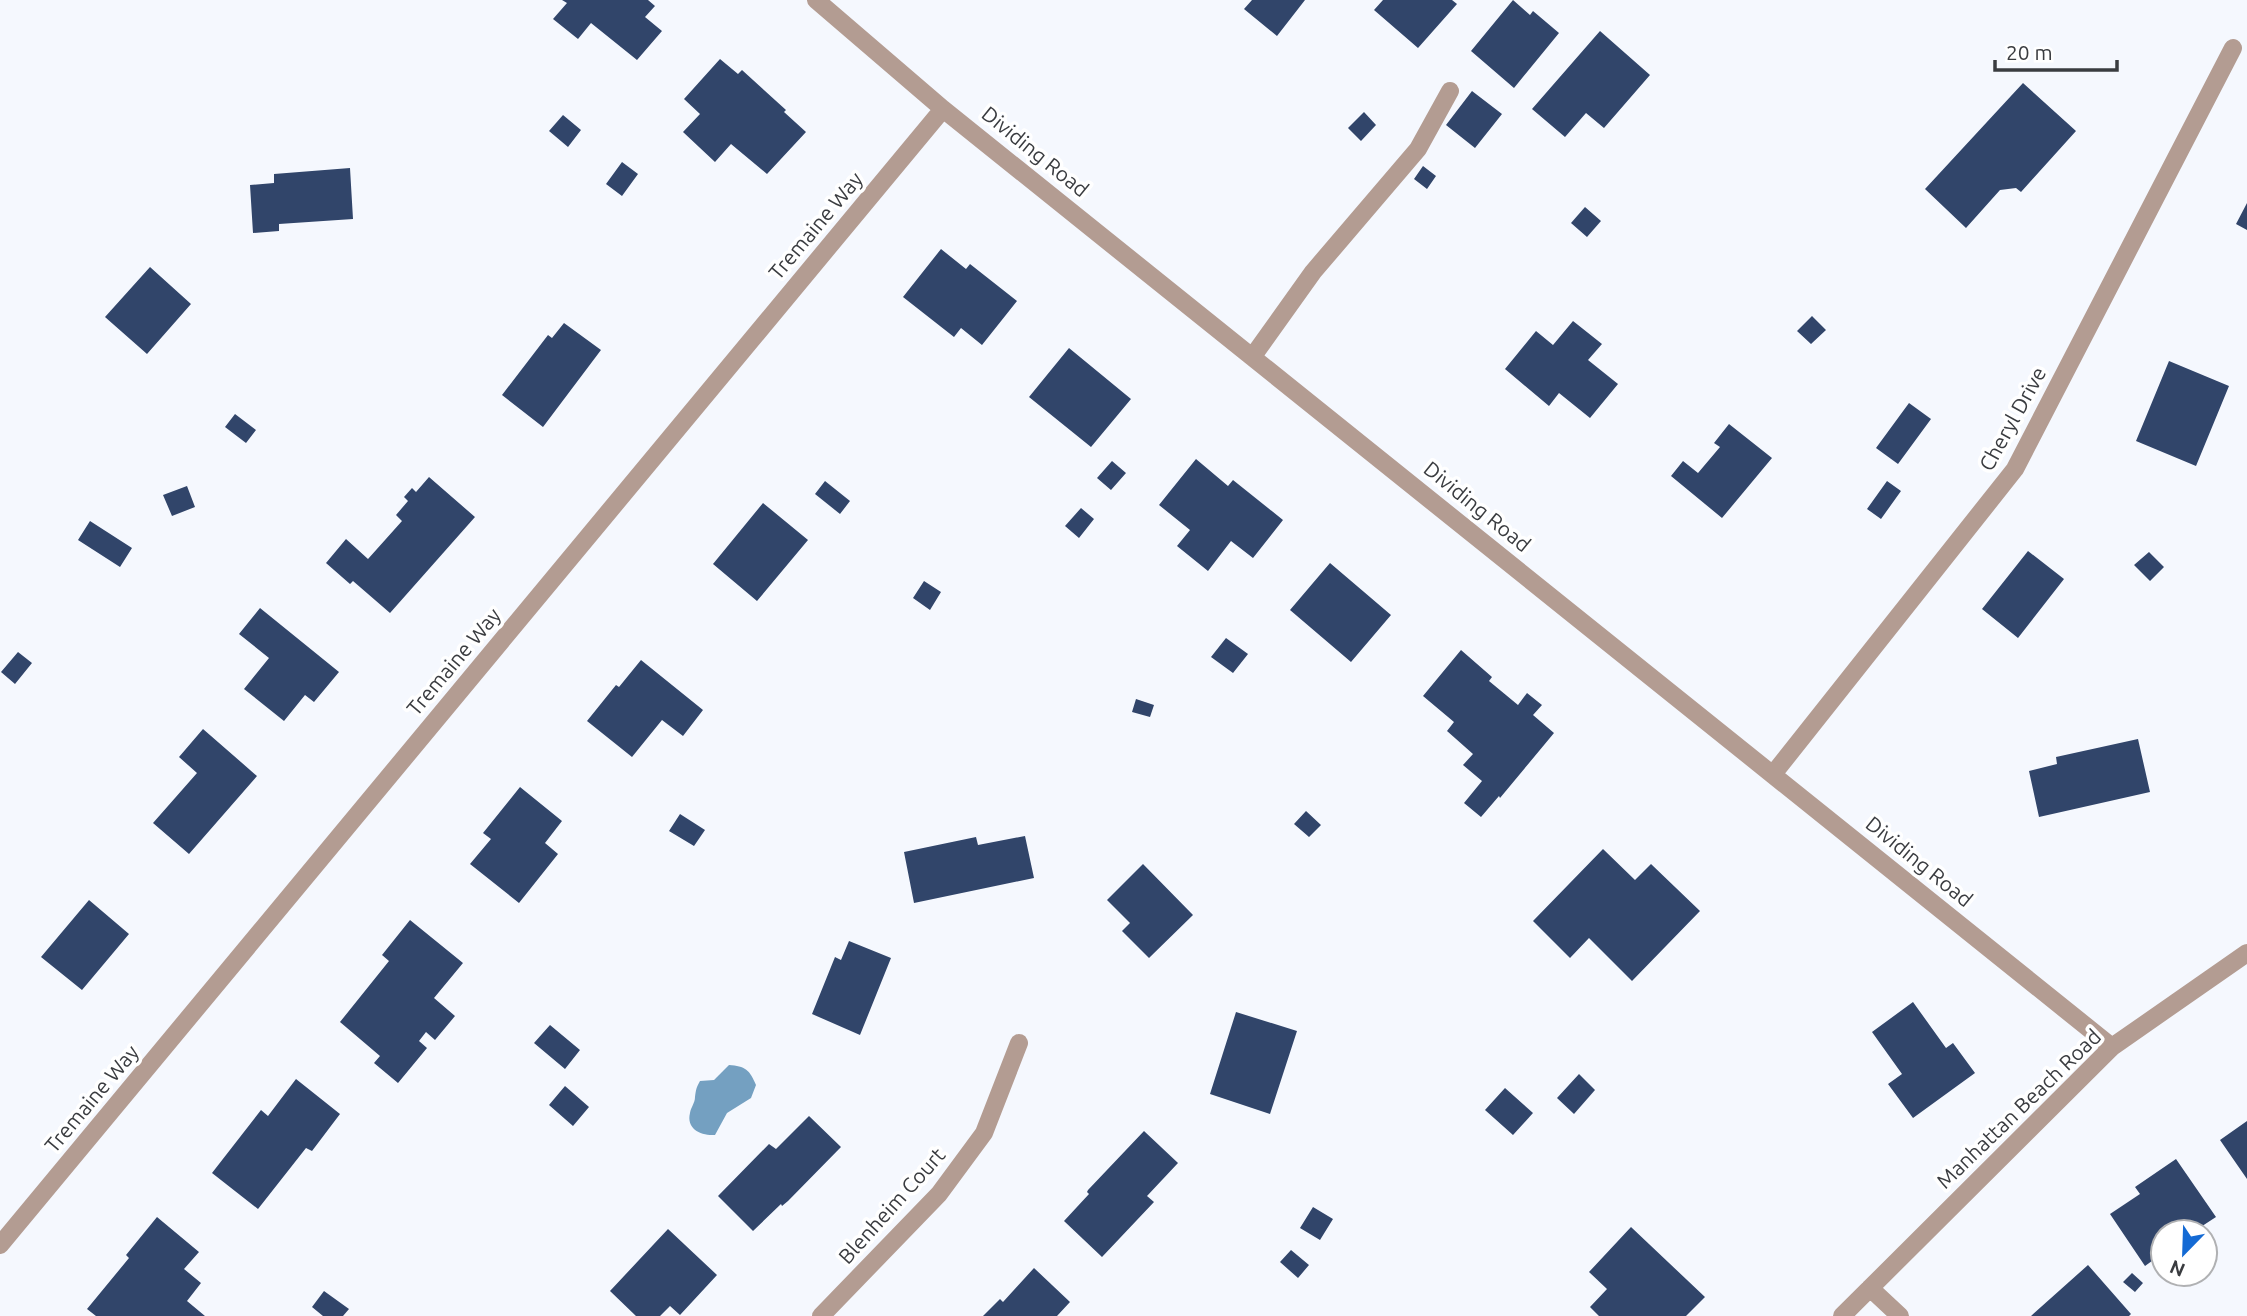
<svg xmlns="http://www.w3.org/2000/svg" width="2247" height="1316" viewBox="0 0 2247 1316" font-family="Ubuntu,sans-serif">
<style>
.water{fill:#74a0c1}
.building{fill:#31456a}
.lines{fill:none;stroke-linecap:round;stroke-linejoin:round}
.minor{stroke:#b39c92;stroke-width:18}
.labels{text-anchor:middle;stroke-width:7;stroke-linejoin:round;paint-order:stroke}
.street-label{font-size:21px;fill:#3a3c40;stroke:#fff}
</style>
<rect width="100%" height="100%" fill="#f5f8fe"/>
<path class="water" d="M 729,1065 C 745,1066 750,1070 756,1085 L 751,1098 L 727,1113 L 715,1135 C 701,1136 686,1129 690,1113 C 691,1107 695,1103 695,1097 C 696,1090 696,1088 700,1081 L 714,1080 Z"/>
<path class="building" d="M 562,0 L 648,0 L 655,6 L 645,17 L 662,31 L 637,60 L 591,23 L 578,39 L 553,19 L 567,3 Z
M 1252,0 L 1305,0 L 1277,36 L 1244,9 Z
M 1383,0 L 1452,0 L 1457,4 L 1418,48 L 1374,10 Z
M 1513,0 L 1530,15 L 1533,11 L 1559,33 L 1514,88 L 1471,51 Z
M 1600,31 L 1650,75 L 1604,128 L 1586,113 L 1565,137 L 1532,109 Z
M 720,59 L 738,74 L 742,70 L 786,110 L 784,112 L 806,132 L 767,174 L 731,144 L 715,162 L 683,132 L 700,114 L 684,99 Z
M 2023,83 L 2076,131 L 2021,192 L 2016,188 L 2000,190 L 1966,228 L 1925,189 Z
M 1472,91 L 1502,114 L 1475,148 L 1446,125 Z
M 1364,112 L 1376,125 L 1361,141 L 1348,128 Z
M 563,115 L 581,130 L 568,147 L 549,131 Z
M 622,162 L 638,174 L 622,196 L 606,184 Z
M 1423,166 L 1436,176 L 1427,189 L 1414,179 Z
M 350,168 L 353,219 L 279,224 L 279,231 L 253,233 L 250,185 L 274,183 L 274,174 Z
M 2247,203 L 2247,230 L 2236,224 Z
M 1585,207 L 1601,221 L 1587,237 L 1571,223 Z
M 941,249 L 966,269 L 970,264 L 1017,301 L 982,345 L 961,328 L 954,337 L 903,297 Z
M 150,267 L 191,304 L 147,354 L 105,317 Z
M 1812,316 L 1826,330 L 1811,344 L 1797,331 Z
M 1573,321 L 1602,344 L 1588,360 L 1618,384 L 1590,418 L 1559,393 L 1549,406 L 1505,369 L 1536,331 L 1553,345 Z
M 564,323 L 601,350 L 543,427 L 502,395 L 548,335 L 552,338 Z
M 1069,348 L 1131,399 L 1091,447 L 1029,397 Z
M 2169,361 L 2229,386 L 2196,466 L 2136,441 Z
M 1909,403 L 1931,419 L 1898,464 L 1876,448 Z
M 235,414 L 256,430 L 246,443 L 225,427 Z
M 1729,424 L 1772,458 L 1722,518 L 1671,476 L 1683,461 L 1698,473 L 1720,447 L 1714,443 Z
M 1196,459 L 1228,486 L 1233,480 L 1283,520 L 1253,558 L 1231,541 L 1208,571 L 1177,546 L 1190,530 L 1159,505 Z
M 1112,461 L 1126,473 L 1111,490 L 1097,478 Z
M 429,477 L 475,517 L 390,613 L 353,581 L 350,584 L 326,563 L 346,539 L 368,559 L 402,521 L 396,515 L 408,501 L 404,497 L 412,488 L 416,492 Z
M 825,481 L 850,501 L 840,514 L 815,494 Z
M 1887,481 L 1901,491 L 1881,519 L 1867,509 Z
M 187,486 L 195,507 L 172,516 L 163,495 Z
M 763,503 L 808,540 L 757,601 L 713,564 Z
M 1081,508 L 1094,519 L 1079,538 L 1065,526 Z
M 90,521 L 132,548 L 120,567 L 78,540 Z
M 2028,551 L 2064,579 L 2018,638 L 1982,609 Z
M 2149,552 L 2164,567 L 2150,581 L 2134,565 Z
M 1330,563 L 1391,615 L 1351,662 L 1290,610 Z
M 924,581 L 941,592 L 930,610 L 913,598 Z
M 260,608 L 339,672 L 314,702 L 305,695 L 284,721 L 244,689 L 269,658 L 239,634 Z
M 1226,638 L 1248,654 L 1233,673 L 1211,657 Z
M 1461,650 L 1492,677 L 1489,681 L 1518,705 L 1527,693 L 1542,705 L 1533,715 L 1554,733 L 1500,798 L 1499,796 L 1481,817 L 1464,803 L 1482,781 L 1463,765 L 1473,754 L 1447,731 L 1454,722 L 1423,696 Z
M 18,652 L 32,663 L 15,684 L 1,672 Z
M 641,660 L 703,710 L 683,736 L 662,720 L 632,757 L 587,721 L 616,685 L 619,687 Z
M 1136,699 L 1154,705 L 1150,717 L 1132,712 Z
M 203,729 L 257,776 L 189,854 L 153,823 L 197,773 L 179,757 Z
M 2138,739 L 2150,792 L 2039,817 L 2029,771 L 2057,764 L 2056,757 Z
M 520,787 L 562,821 L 545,843 L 558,854 L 519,903 L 470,864 L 491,839 L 483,833 Z
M 1306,811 L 1321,825 L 1309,837 L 1294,824 Z
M 680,814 L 705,830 L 694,846 L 669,831 Z
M 1025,836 L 1034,878 L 914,903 L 904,852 L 976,837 L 978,845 Z
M 1603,849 L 1635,880 L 1651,864 L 1700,911 L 1632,981 L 1589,938 L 1570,958 L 1533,921 Z
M 1143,864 L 1193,915 L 1149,958 L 1122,931 L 1130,923 L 1107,900 Z
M 89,900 L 129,934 L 82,990 L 41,957 Z
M 410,920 L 463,963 L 434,998 L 455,1016 L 435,1040 L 426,1032 L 419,1041 L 427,1048 L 398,1083 L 374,1063 L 380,1056 L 340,1022 L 389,961 L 382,955 Z
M 849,941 L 891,958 L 860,1035 L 812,1014 L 835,957 L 841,960 Z
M 1913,1002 L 1946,1048 L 1953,1043 L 1975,1073 L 1913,1118 L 1888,1084 L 1902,1074 L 1872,1032 Z
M 1236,1012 L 1297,1031 L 1270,1114 L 1210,1094 Z
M 550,1025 L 580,1050 L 565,1069 L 534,1043 Z
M 1579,1074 L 1595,1090 L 1574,1114 L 1557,1098 Z
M 296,1079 L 340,1114 L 312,1151 L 306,1148 L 258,1209 L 212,1173 L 261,1110 L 268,1116 Z
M 565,1086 L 589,1107 L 573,1126 L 549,1105 Z
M 1505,1088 L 1533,1113 L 1513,1135 L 1485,1110 Z
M 809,1116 L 841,1147 L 788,1201 L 782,1206 L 781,1204 L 753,1231 L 718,1196 L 769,1144 L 776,1149 Z
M 2247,1121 L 2247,1179 L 2220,1140 Z
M 1144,1131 L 1178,1163 L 1147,1196 L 1154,1202 L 1102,1257 L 1064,1221 L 1089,1194 L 1087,1192 L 1088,1190 Z
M 2176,1159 L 2216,1217 L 2193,1232 L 2163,1232 L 2163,1253 L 2145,1266 L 2110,1214 L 2140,1194 L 2135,1187 Z
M 1313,1207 L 1333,1219 L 1320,1240 L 1300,1228 Z
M 157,1217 L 199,1252 L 184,1269 L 201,1283 L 187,1301 L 205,1316 L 96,1316 L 87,1309 L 129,1258 L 126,1255 Z
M 1631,1227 L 1705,1297 L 1686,1316 L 1599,1316 L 1590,1307 L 1607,1289 L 1589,1272 Z
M 668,1229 L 717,1275 L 680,1315 L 670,1306 L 660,1316 L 636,1316 L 610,1291 Z
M 1291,1250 L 1309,1265 L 1298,1278 L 1280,1262 Z
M 2088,1265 L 2131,1314 L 2129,1316 L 2031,1316 Z
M 1034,1268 L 1070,1302 L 1057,1316 L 983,1316 L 1000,1299 L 1003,1302 Z
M 2132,1273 L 2143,1283 L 2135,1292 L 2123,1282 Z
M 324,1291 L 349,1309 L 343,1316 L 323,1316 L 312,1307 Z"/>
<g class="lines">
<path class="minor" d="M 816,0 L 943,109 L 2112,1047
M 1253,356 L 1313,272 L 1418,149 L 1450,91
M 1774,773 L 2015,469 L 2233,48
M 0,1245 L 943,109
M 1870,1288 L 1900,1316
M 821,1316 L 939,1194 L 984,1133 L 1019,1043
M 1842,1316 L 2112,1047 L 2247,953"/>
</g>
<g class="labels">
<g class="street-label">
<text transform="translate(1035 152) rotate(39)" y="7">Dividing Road</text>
<text transform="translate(816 226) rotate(-50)" y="7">Tremaine Way</text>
<text transform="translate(2013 419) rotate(-61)" y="7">Cheryl Drive</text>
<text transform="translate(1477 507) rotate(39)" y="7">Dividing Road</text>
<text transform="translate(454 662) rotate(-50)" y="7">Tremaine Way</text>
<text transform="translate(1919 862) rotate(39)" y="7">Dividing Road</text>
<text transform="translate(92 1099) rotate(-50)" y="7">Tremaine Way</text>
<text transform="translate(2019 1109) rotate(-44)" y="7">Manhattan Beach Road</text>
<text transform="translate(892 1206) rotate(-48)" y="7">Blenheim Court</text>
</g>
</g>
<g transform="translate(2184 1253) rotate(203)"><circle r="33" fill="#ffffff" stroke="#b0b1b3" stroke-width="2"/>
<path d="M0-5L12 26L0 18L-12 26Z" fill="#146ad4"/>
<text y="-10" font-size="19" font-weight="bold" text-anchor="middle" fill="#3a3c40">N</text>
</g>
<path d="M1995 60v10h122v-10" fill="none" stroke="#3a3c40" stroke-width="3.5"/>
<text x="2006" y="60" font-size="21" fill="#3a3c40" stroke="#ffffff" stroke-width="5" paint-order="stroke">20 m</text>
</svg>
